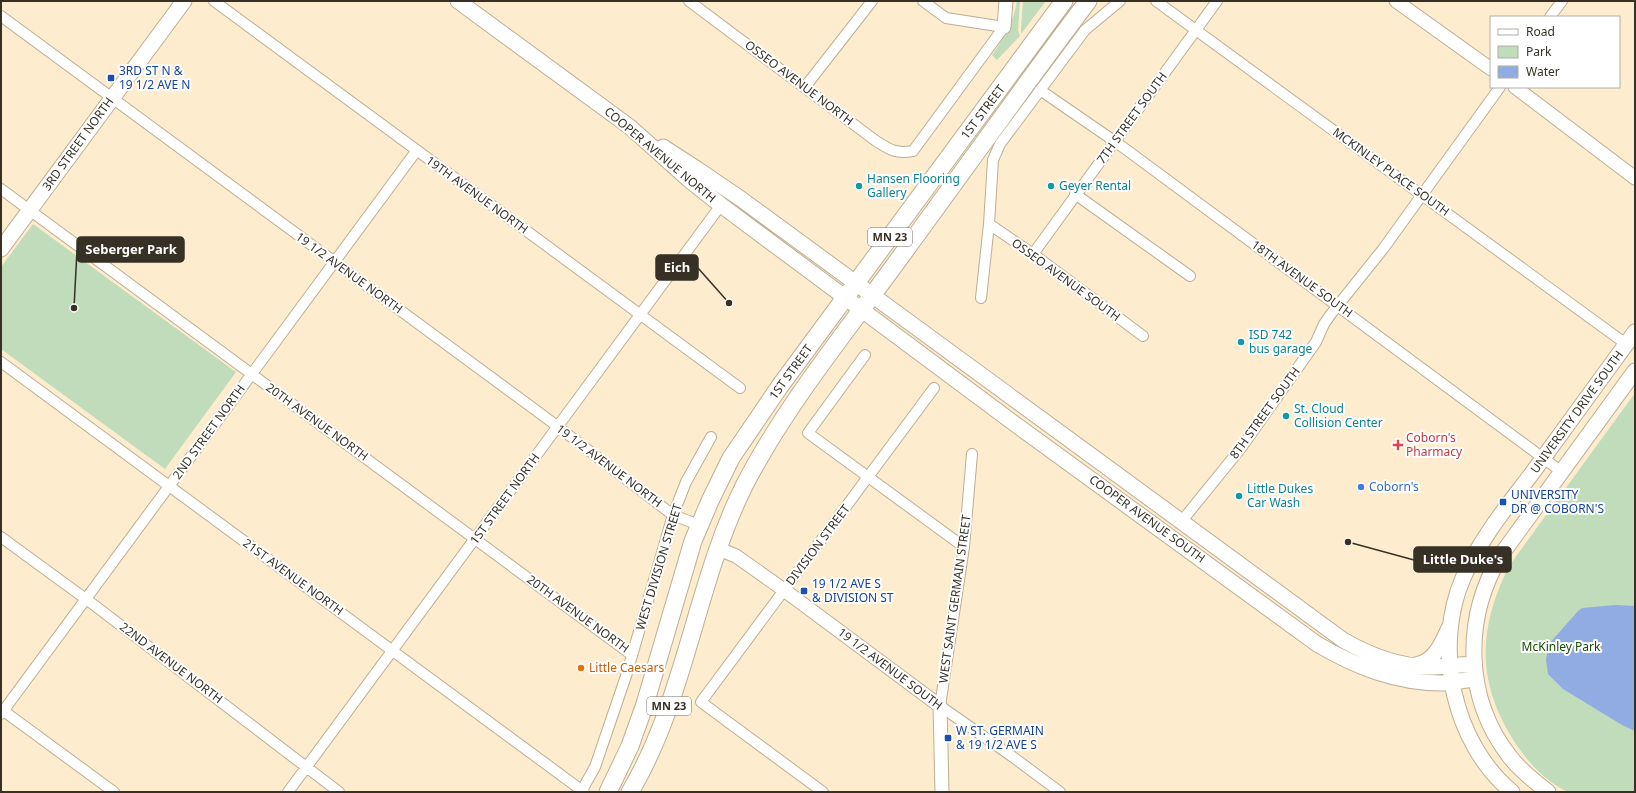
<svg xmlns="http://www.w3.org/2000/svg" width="1636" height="793" viewBox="0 0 1636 793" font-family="'Noto Sans',sans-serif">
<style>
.green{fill:#c0dcbb}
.water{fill:#91ace3}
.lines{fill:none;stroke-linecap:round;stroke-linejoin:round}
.minor-casing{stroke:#beae92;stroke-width:12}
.tertiary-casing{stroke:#beae92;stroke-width:15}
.secondary-casing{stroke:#beae92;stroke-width:17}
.trunk-casing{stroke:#beae92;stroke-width:19}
.minor{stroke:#fff;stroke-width:10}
.tertiary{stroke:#fff;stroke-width:13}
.secondary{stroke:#fff;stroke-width:15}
.trunk{stroke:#fff;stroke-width:17}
.transit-dot{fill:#1a4fb4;stroke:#fff;stroke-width:1.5}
.culture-dot{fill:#0f9aa8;stroke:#fff;stroke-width:1.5}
.health-dot{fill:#e0444e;stroke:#fff;stroke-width:1.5}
.shop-dot{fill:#3f7fe0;stroke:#fff;stroke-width:1.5}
.food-dot{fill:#e8710a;stroke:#fff;stroke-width:1.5}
.labels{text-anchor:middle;stroke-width:4;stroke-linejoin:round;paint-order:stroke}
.shield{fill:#fff;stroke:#736f66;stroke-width:1}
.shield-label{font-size:11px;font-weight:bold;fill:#373125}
.transit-label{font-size:12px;fill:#164399;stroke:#fff;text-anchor:start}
.street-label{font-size:12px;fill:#373125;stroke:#fff}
.culture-label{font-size:12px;fill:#0d838f;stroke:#fff;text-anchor:start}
.health-label{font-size:12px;fill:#be3a42;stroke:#fff;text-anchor:start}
.shop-label{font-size:12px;fill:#366cbe;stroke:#fff;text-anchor:start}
.park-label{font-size:12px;fill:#124c03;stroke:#fff}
.food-label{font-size:12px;fill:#c56008;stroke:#fff;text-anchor:start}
.leader{fill:none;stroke:#373125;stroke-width:1.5}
.callout-dot{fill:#373125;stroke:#fff;stroke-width:1.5}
.callout{fill:#373125;stroke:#373125;stroke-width:1.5}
.callout-label{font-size:13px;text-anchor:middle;font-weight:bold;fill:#fff}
</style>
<rect width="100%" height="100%" fill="#fdecce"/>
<path class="green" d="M 1017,1 L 1020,1 L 1018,30 L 1020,36 L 997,60 L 992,55 C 1004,38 1014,22 1017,1 Z
M 1023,1 L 1046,1 L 1021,34 L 1021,29 Z
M 33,224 L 236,372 L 165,469 L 1,349 L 1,267 Z
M 1635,393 L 1635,792 C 1624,792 1572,793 1566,791 C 1545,781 1526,760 1514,741 C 1476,682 1478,628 1509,566 Z"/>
<path class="water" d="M 1616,605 L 1635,606 L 1635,731 L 1622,725 L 1563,689 L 1548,674 L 1546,660 L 1549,644 L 1578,611 L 1582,608 Z"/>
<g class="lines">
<defs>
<path id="minor" d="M 214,1 L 740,388
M 689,1 L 876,141 C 890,150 896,154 913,151 L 1004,27 L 946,18 L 923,1
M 1156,1 L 1626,344
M 1,16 L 549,420 L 673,515 L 699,525
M 1550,17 L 1562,1
M 805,87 L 872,1
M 1040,90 L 1120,145 L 1562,472
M 1,189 L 632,655
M 1075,194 L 1190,276
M 989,224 L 1033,254 L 1143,336
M 1033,254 L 1217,1
M 981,298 L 989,224 L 993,160 L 1000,144 L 1085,30 L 1120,1
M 865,355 L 808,433 L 964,547
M 1,362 L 584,792
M 972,454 L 964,547 L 940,706 L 1013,757 L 1060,792
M 1181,522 L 1241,448 L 1316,342 L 1324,324 L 1331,314 L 1383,249 L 1500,87
M 1,537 L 94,605 L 339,792
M 1,709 L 114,792
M 1,714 L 417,150
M 582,790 L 595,767 L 626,676 L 673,515 L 686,482 L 711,437
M 288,792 L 721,205
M 823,792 L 701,702 L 934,388"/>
<path id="tertiary" d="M 1396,1 L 1491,69
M 1004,27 L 1006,1
M 1515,87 L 1635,178
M 719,549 L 736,556 L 784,590 L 940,706 L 942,792"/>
<path id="secondary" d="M 458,1 L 630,127 L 688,179 L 721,205 L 1015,424 L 1317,644 C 1356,667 1398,684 1445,683 C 1455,682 1465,680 1475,679
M 663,147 L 697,169 L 741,199 L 1343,640 C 1369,655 1398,666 1428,667 C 1443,667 1458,665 1474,664
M 1,249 L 184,1
M 1416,665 C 1434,662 1442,644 1449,628
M 1512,792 C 1453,743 1433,648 1463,578 C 1480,539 1508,505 1533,472 C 1567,425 1601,379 1635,332
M 1548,792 C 1535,782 1521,771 1510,757 C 1464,698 1463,618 1501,555 L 1635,371"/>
<path id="trunk" d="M 608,792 L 630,746 L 645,704 L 693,541 L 710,501 L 731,458 L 780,386 L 1064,1
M 630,792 C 686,698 696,581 745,484 C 784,409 838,342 888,274 C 955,183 1020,91 1088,1"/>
</defs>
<use href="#minor" class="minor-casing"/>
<use href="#tertiary" class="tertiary-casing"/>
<use href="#secondary" class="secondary-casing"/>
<use href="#trunk" class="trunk-casing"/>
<use href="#minor" class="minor"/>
<use href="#tertiary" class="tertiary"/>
<use href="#secondary" class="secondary"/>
<use href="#trunk" class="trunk"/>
</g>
<g class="transit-dot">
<rect x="107" y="74" width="8" height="8" rx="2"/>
<rect x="1499" y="498" width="8" height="8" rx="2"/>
<rect x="800" y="587" width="8" height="8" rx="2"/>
<rect x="944" y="734" width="8" height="8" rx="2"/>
</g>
<g class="culture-dot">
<circle cx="859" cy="186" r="4"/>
<circle cx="1051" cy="186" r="4"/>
<circle cx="1241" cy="342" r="4"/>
<circle cx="1286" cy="416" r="4"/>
<circle cx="1239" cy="496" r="4"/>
</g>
<path class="health-dot" d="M1396 439h4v4h4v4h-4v4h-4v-4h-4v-4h4z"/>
<circle class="shop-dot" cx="1361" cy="487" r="4"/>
<circle class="food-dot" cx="581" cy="668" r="4"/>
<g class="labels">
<g class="shield">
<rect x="868" y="228" width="44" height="18" rx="3"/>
<rect x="647" y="697" width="44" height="18" rx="3"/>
</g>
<g class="shield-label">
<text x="890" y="241">MN 23</text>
<text x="669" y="710">MN 23</text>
</g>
<g class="transit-label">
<text x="119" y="75">3RD ST N &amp;<tspan x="119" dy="14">19 1/2 AVE N</tspan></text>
<text x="1511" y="499">UNIVERSITY<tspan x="1511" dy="14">DR @ COBORN'S</tspan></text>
<text x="812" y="588">19 1/2 AVE S<tspan x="812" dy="14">&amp; DIVISION ST</tspan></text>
<text x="956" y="735">W ST. GERMAIN<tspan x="956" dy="14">&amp; 19 1/2 AVE S</tspan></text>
</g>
<g class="street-label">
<text transform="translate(799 83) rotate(37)" y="4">OSSEO AVENUE NORTH</text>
<text transform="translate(983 112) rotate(-53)" y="4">1ST STREET</text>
<text transform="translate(1132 118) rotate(-54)" y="4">7TH STREET SOUTH</text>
<text transform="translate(78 144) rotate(-54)" y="4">3RD STREET NORTH</text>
<text transform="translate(660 155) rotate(40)" y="4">COOPER AVENUE NORTH</text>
<text transform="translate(1391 172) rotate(36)" y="4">MCKINLEY PLACE SOUTH</text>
<text transform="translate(477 195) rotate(36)" y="4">19TH AVENUE NORTH</text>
<text transform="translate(349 273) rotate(36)" y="4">19 1/2 AVENUE NORTH</text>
<text transform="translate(1302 279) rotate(36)" y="4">18TH AVENUE SOUTH</text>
<text transform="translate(1066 280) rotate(36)" y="4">OSSEO AVENUE SOUTH</text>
<text transform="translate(791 372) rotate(-54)" y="4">1ST STREET</text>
<text transform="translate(1577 412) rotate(-54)" y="4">UNIVERSITY DRIVE SOUTH</text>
<text transform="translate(1265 413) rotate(-54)" y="4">8TH STREET SOUTH</text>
<text transform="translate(317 422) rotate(36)" y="4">20TH AVENUE NORTH</text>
<text transform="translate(209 432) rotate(-54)" y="4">2ND STREET NORTH</text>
<text transform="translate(609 466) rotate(37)" y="4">19 1/2 AVENUE NORTH</text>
<text transform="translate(505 499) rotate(-54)" y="4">1ST STREET NORTH</text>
<text transform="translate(1147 519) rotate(36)" y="4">COOPER AVENUE SOUTH</text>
<text transform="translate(818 545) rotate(-53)" y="4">DIVISION STREET</text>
<text transform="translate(659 567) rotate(-73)" y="4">WEST DIVISION STREET</text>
<text transform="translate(293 577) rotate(36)" y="4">21ST AVENUE NORTH</text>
<text transform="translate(955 599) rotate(-82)" y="4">WEST SAINT GERMAIN STREET</text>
<text transform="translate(578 614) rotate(36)" y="4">20TH AVENUE NORTH</text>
<text transform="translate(171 663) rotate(37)" y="4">22ND AVENUE NORTH</text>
<text transform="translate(890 669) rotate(37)" y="4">19 1/2 AVENUE SOUTH</text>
</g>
<g class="culture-label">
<text x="867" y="183">Hansen Flooring<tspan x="867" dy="14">Gallery</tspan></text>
<text x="1059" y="190">Geyer Rental</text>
<text x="1249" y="339">ISD 742<tspan x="1249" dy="14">bus garage</tspan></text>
<text x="1294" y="413">St. Cloud<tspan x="1294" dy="14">Collision Center</tspan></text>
<text x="1247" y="493">Little Dukes<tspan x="1247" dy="14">Car Wash</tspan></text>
</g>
<g class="health-label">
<text x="1406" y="442">Coborn's<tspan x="1406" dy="14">Pharmacy</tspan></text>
</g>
<g class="shop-label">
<text x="1369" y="491">Coborn's</text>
</g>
<g class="park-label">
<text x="1561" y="651">McKinley Park</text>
</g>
<g class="food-label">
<text x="589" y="672">Little Caesars</text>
</g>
</g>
<path class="leader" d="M74 308L77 250M729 303L698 268M1348 542L1414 560"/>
<g class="callout-dot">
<circle cx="74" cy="308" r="4"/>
<circle cx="729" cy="303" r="4"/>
<circle cx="1348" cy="542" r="4"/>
</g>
<g class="callout">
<rect x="77" y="237" width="107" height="25" rx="4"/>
<rect x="656" y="255" width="42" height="25" rx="4"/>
<rect x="1414" y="547" width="97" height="25" rx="4"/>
</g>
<g class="callout-label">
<text x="131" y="254">Seberger Park</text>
<text x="677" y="272">Eich</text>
<text x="1463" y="564">Little Duke's</text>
</g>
<rect width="1636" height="793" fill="none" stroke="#373125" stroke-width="4"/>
<rect x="1490" y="16" width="130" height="72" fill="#ffffff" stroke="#afada8"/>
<rect x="1498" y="29" width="20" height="6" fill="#ffffff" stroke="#afada8"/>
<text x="1526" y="36" font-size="12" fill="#373125">Road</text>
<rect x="1498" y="46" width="20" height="12" fill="#c0dcbb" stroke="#afada8"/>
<text x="1526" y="56" font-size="12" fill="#373125">Park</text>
<rect x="1498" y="66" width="20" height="12" fill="#91ace3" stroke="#afada8"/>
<text x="1526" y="76" font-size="12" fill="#373125">Water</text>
</svg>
